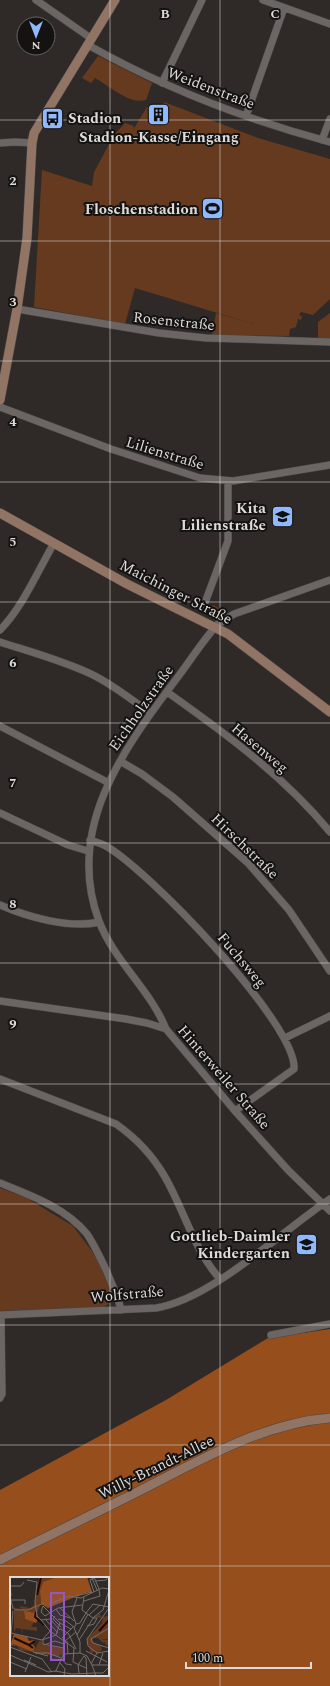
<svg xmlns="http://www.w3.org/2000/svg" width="330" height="1686" viewBox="0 0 330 1686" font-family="Spectral,serif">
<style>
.green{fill:#663a1e}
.forest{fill:#964e1c;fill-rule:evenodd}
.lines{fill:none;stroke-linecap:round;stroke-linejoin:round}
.street-casing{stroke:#4a4745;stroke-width:8}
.secondary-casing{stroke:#4a4745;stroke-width:10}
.street{stroke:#6b6664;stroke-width:7}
.secondary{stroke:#917464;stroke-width:9}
.grid{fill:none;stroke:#dddad8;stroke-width:1;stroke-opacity:0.55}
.labels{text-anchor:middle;stroke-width:4;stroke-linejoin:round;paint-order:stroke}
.street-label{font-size:15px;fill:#dddad8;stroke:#151312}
.poi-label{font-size:15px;font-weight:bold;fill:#dddad8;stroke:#151312;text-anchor:end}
.inset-river{fill:none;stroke:#200900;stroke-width:2}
.inset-road{fill:none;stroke:#75706e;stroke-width:1}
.view{fill:#9458c5;fill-opacity:0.15;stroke:#9458c5;stroke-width:2}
.inset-edge{fill:none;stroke:#dddad8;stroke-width:2}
.grid-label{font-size:13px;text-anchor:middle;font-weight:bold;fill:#dddad8;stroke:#151312;stroke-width:4;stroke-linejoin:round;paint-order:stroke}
</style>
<rect width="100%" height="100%" fill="#2f2a28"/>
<path class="green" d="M 98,56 L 152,83 L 146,100 C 130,105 109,86 95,78 L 91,83 L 82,78 Z
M 164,102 L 258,138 L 330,159 L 330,299 L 313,315 L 301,312 L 299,315 L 302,316 L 301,320 L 298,319 L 296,327 L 290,329 L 289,336 L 212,335 L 216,313 L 254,324 L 135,288 L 125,324 L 34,307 L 42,170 L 92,186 L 94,172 L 114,135 L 125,123 L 134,126 L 133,130 L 147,107 L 160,111 Z
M 330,313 L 330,338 L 318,338 L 318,322 Z
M 213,605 L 225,611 L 218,615 L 210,612 Z
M 0,1188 L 25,1197 L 73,1226 L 97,1258 L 115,1300 L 102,1308 L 0,1311 Z"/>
<path class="forest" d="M 330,1329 L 330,1686 L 0,1686 L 0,1490 L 166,1400 L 268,1338 ZM 11,1578 L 108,1578 L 108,1675 L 11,1675 Z"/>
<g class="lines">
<defs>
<path id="street" d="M 36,0 L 92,39
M 263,0 L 330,24
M 88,45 C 166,89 244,119 330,142
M 162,83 L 202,0
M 246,116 L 284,8
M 322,140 L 330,119
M 0,143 L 15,142 L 32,143
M 17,309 L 159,333 L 206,338 L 330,342
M 0,407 L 111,449 L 200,478 L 233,481 L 330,465
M 203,608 L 228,541 L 228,481
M 0,630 C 22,608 38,571 54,543
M 0,642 C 31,652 61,660 91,674 C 112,684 131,699 150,713
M 167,692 C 225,733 285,777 330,832
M 0,726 L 109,783
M 120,761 L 142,774 L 173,797 L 248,863 L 289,910 L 330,971
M 0,813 L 68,845 L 88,851
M 90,840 C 95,842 100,843 104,845 C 145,866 298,1025 294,1069 L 235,1111
M 0,905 C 27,917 70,929 99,922
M 0,1001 L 126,1019 L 147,1023 L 166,1029 L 235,1111 L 288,1170 L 330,1211
M 166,1029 C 150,989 114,961 99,921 C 65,830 122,751 174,682 C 189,663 202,641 218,624 L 234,614 L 330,580
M 285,1038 L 330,1016
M 0,1079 L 116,1124 C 136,1138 153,1156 165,1177 C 184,1210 194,1250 220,1279
M 0,1183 C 30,1195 66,1208 87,1234 C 95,1246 101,1259 107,1272 C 112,1285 118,1296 121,1310
M 0,1315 L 156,1308 C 212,1299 282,1231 330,1199
M 271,1335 L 330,1324
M 0,1398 L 2,1394 L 1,1315"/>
<path id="secondary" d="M 0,400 L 17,309 L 27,238 L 32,143 L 34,133 L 115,0
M 0,513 L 127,584 L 228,634 L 330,712
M 0,1560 C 50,1535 100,1511 149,1486 C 206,1457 265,1423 330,1418"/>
</defs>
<use href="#street" class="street-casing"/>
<use href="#secondary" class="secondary-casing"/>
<use href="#street" class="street"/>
<use href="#secondary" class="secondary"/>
</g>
<path class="grid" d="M 110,0 L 110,1686M 220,0 L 220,1686M 0,120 L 330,120M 0,241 L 330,241M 0,361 L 330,361M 0,482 L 330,482M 0,602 L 330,602M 0,723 L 330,723M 0,843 L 330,843M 0,963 L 330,963M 0,1084 L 330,1084M 0,1204 L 330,1204M 0,1325 L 330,1325M 0,1445 L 330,1445M 0,1566 L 330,1566"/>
<defs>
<symbol id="building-square" viewBox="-11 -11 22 22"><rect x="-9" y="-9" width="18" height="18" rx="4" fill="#90b8fd" stroke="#151312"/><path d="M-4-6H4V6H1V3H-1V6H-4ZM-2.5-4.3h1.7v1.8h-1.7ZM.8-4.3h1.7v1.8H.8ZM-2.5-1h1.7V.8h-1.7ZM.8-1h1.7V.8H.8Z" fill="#111"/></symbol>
<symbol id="bus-square" viewBox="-11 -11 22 22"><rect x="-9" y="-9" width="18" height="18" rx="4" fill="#90b8fd" stroke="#151312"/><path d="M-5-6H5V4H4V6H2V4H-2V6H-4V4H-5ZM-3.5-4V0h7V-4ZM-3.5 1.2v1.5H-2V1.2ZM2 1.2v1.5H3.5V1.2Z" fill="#111"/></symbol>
<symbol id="stadium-square" viewBox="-11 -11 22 22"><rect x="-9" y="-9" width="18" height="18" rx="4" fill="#90b8fd" stroke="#151312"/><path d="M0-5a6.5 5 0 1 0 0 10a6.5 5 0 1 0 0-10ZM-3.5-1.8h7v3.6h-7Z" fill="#111"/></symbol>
<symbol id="school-square" viewBox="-11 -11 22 22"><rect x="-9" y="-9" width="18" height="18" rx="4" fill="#90b8fd" stroke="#151312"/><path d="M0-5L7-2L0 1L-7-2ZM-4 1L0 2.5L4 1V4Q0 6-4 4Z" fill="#111"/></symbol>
</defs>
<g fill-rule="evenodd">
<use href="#building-square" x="146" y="102" width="25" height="25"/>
<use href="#bus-square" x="40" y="106" width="25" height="25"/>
<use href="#stadium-square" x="200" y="196" width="25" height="25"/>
<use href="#school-square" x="270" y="504" width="25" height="25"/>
<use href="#school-square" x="294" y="1232" width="25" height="25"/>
</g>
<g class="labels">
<g class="street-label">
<text transform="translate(211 88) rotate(21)" y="5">Weidenstraße</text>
<text transform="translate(174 321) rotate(6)" y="5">Rosenstraße</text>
<text transform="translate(165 453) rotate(17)" y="5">Lilienstraße</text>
<text transform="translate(176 592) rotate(27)" y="5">Maichinger Straße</text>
<text transform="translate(141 708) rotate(-55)" y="5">Eichholzstraße</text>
<text transform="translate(260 748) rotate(40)" y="5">Hasenweg</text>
<text transform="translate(245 846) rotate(44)" y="5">Hirschstraße</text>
<text transform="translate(242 960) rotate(50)" y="5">Fuchsweg</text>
<text transform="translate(224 1077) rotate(49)" y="5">Hinterweiler Straße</text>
<text transform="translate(127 1294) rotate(-5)" y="5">Wolfstraße</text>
<text transform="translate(156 1467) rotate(-26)" y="5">Willy-Brandt-Allee</text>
</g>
<g class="poi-label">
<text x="68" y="123" text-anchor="start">Stadion</text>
<text x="159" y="142" text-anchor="middle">Stadion-Kasse/Eingang</text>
<text x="198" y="214">Floschenstadion</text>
<text x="266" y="513">Kita<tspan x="266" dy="17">Lilienstraße</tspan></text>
<text x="290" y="1241">Gottlieb-Daimler<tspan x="290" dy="17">Kindergarten</tspan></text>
</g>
</g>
<g transform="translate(10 1577)">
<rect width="99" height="99" fill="#2f2a28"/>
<path d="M 29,0 L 47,0 L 33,6 L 30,16 L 31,26 L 27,36 L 4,33 L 3,29 L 5,31 L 12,32 L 9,29 L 20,31 L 24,28 ZM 4,34 L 14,34 L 15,42 L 24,45 L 21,50 L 27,50 L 27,54 L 13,52 L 11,57 L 12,52 L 6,51 L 4,55 ZM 90,37 L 91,40 L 99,39 L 99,62 L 91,62 L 99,63 L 99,69 L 95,67 L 95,65 L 93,66 L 88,61 L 83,61 L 82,65 L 91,69 L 92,73 L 87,76 L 84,74 L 81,77 L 77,62 L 92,46 L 93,41 L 84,40 ZM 30,63 L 34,68 L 53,71 L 53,76 L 49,79 L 51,80 L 10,73 L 7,69 L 0,69 L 2,67 L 23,75 Z" fill="#663a1e"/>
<path d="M 47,0 L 77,0 L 82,15 L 75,16 L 38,31 L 31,27 L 30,14 L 33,5 ZM 14,34 L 27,36 L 28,42 L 26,46 L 15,42 ZM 4,57 L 17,60 L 19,64 L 25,63 L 22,67 L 25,70 L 23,75 L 3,67 L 0,69 Z" fill="#964e1c"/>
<path class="inset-river" d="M 27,18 L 31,0M 26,35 L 25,40 L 34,48M 89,54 L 99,43M 4,61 L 19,68M 23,71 L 19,68 L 25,64"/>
<path class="inset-road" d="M 0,0 L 1,19M 84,0 L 89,12M 82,1 L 87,13M 17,3 L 27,5 L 25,25 L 27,39 L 31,43M 85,4 L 96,3 L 98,0M 0,9 L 11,9 L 14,5M 84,15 L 80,3 L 84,1M 0,18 L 3,32M 66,19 L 82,15M 67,21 L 62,35 L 66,47 L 64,51 L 70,65 L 70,76 L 77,79 L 82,88 L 86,99M 2,23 L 15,23 L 15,27M 74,24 L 90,19 L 89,13M 39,27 L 59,19 L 71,21 L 92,11 L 99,12M 33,29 L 31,35 L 35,39 L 48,31 L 72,28M 33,29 L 50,46 L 46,58M 50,31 L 64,44M 46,32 L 50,38 L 60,41M 4,33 L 18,33 L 34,26M 72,33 L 83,41 L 87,41M 72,33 L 74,20M 76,36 L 83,27 L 99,30M 79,38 L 90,28M 45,39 L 43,42 L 51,50M 35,42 L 48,56M 48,42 L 56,44 L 64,50M 31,43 L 40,54 L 64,71 L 63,85 L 76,91M 31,43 L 40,42 L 50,53M 50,46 L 61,52M 66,47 L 70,46 L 76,36M 77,49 L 84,47 L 87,41M 99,51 L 81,62 L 83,66 L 99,71M 50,52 L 58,56 L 66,72M 40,54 L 33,62 L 33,67 L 54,71M 1,56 L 32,63 L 46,58M 67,58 L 78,37M 52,61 L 63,50M 69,63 L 84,40 L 93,33 L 99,13M 57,64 L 58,77M 34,68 L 45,64 L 54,67M 0,69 L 3,34M 0,70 L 32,82 L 41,94M 76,74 L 97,85M 23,75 L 38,79M 25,76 L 38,76 L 51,81M 87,76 L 78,69 L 77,62 L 99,31M 87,76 L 99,74M 54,77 L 70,76M 0,78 L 32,92M 52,82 L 56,87 L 62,88M 14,83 L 26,88M 0,85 L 17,92M 50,86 L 55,92 L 54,99M 81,87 L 87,76M 82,88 L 99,88M 89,88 L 93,76M 32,92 L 38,95 L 46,94 L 53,78 L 55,64 L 66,55M 45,94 L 62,97 L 85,96M 15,95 L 21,80M 69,96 L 68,88 L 74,79 L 76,81 L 77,99M 85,96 L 93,96 L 99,90M 17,99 L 41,99"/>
<path class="view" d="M 41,16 L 54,16 L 54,83 L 41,83 Z"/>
<rect width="99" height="99" class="inset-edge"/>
</g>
<g class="grid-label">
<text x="165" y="18">B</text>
<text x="275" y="18">C</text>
<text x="13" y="185">2</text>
<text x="13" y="306">3</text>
<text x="13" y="426">4</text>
<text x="13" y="546">5</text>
<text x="13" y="667">6</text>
<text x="13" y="787">7</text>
<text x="13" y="908">8</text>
<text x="13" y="1028">9</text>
</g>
<g transform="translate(36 36) rotate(180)"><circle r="19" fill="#151312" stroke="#656361"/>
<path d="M0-3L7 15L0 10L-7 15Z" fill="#90b8fd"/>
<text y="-6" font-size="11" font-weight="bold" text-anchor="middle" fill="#dddad8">N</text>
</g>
<path d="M186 1662v6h125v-6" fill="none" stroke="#dddad8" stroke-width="2"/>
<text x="192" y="1662" font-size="12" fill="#dddad8" stroke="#151312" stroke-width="3" paint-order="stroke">100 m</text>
</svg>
